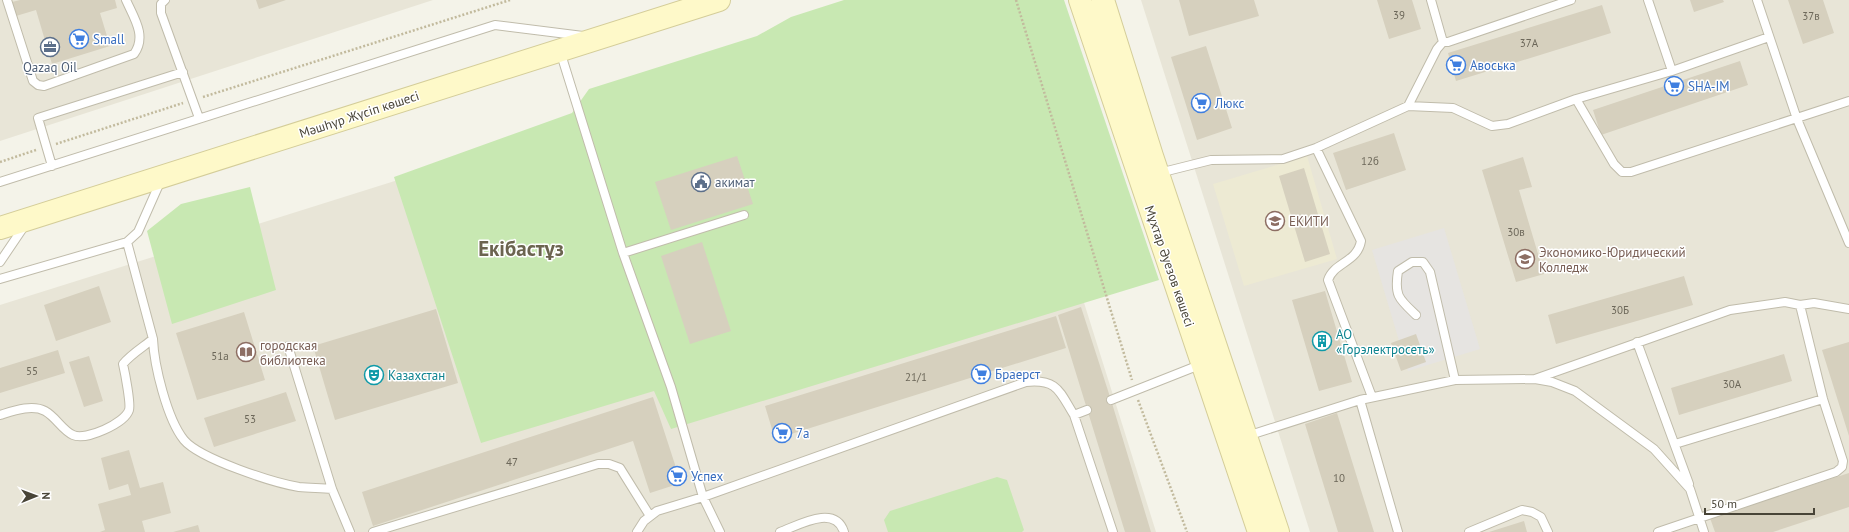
<svg xmlns="http://www.w3.org/2000/svg" width="1849" height="532" viewBox="0 0 1849 532" font-family="'PT Sans',sans-serif">
<style>
.residential{fill:#e8e5d7}
.education{fill:#edead3}
.green{fill:#c8e8b2}
.parking{fill:#e6e4e1}
.building{fill:#d6d0be}
.lines{fill:none;stroke-linecap:round;stroke-linejoin:round}
.lane-casing{stroke:#c0bcab;stroke-width:10}
.secondary-casing{stroke:#d4cd99;stroke-width:24}
.path{stroke:#c2ba9d;stroke-width:2.5;stroke-dasharray:2 2;stroke-linecap:butt}
.lane{stroke:#fff;stroke-width:8}
.secondary{stroke:#fef9c9;stroke-width:22}
.labels{text-anchor:middle;stroke-width:3;stroke-linejoin:round;paint-order:stroke}
.number-label{font-size:11px;fill:#6c6759}
.shop-label{font-size:13px;fill:#366cbe;stroke:#fff;text-anchor:start}
.service-label{font-size:13px;fill:#4e5e75;stroke:#fff}
.street-label{font-size:13px;fill:#484437;stroke:#fff}
.education-label{font-size:13px;fill:#785e54;stroke:#fff;text-anchor:start}
.culture-label{font-size:13px;fill:#0d838f;stroke:#fff;text-anchor:start}
.town-label{font-size:21px;font-weight:bold;fill:#6b644f;stroke:#fff}
</style>
<rect width="100%" height="100%" fill="#f4f3e9"/>
<path class="residential" d="M 0,0 L 433,0 L 0,141 Z
M 971,0 L 989,0 L 1156,532 L 0,532 L 0,305 Z
M 1141,0 L 1849,0 L 1849,532 L 1310,532 Z"/>
<path class="education" d="M 1307,156 L 1337,259 L 1244,286 L 1213,184 Z"/>
<path class="green" d="M 844,0 L 1064,0 L 1159,280 L 671,429 L 654,391 L 481,443 L 394,177 L 572,113 L 589,89 L 757,36 L 791,17 Z
M 250,187 L 276,290 L 172,324 L 147,231 L 181,204 Z
M 997,477 L 1007,480 L 1024,530 L 1022,532 L 888,532 L 884,520 L 890,511 Z"/>
<path class="parking" d="M 1444,228 L 1480,349 L 1408,371 L 1372,250 Z"/>
<path class="building" d="M 20,0 L 115,0 L 117,8 L 100,13 L 110,46 L 52,64 L 36,10 L 16,16 L 12,2 Z
M 256,0 L 286,0 L 259,9 Z
M 1179,0 L 1254,0 L 1259,16 L 1189,36 Z
M 1377,0 L 1412,0 L 1421,29 L 1389,39 Z
M 1690,0 L 1723,0 L 1724,2 L 1694,12 Z
M 1788,0 L 1823,0 L 1834,33 L 1803,44 Z
M 1602,5 L 1611,33 L 1456,81 L 1448,53 Z
M 1206,46 L 1232,128 L 1197,140 L 1171,57 Z
M 1740,61 L 1748,85 L 1601,135 L 1593,110 Z
M 1394,133 L 1406,170 L 1346,190 L 1333,153 Z
M 737,156 L 753,204 L 671,230 L 655,182 Z
M 1523,157 L 1532,187 L 1519,190 L 1544,274 L 1516,282 L 1482,170 Z
M 1304,168 L 1330,254 L 1305,262 L 1279,176 Z
M 702,242 L 731,331 L 690,344 L 661,256 Z
M 1684,276 L 1693,305 L 1556,344 L 1548,315 Z
M 99,286 L 111,322 L 56,341 L 44,305 Z
M 1325,291 L 1352,382 L 1319,391 L 1292,300 Z
M 1081,307 L 1111,400 L 1151,532 L 1125,532 L 1058,315 Z
M 436,309 L 458,383 L 335,420 L 313,346 Z
M 244,312 L 265,380 L 197,400 L 176,333 Z
M 1056,316 L 1066,348 L 775,439 L 765,406 Z
M 1416,334 L 1426,362 L 1401,371 L 1391,343 Z
M 1849,342 L 1849,436 L 1822,350 Z
M 58,350 L 65,373 L 0,393 L 0,368 Z
M 1784,354 L 1792,381 L 1679,415 L 1671,388 Z
M 89,356 L 103,401 L 84,407 L 69,362 Z
M 286,392 L 296,421 L 214,447 L 204,418 Z
M 653,397 L 681,483 L 650,493 L 633,441 L 373,526 L 362,492 Z
M 1337,413 L 1374,532 L 1338,532 L 1305,424 Z
M 129,450 L 140,488 L 163,482 L 171,513 L 142,521 L 145,532 L 100,532 L 105,530 L 98,504 L 131,495 L 128,484 L 109,490 L 101,458 Z
M 1849,473 L 1849,507 L 1773,532 L 1715,532 L 1710,518 Z
M 1524,521 L 1527,532 L 1489,532 Z
M 198,525 L 200,532 L 173,532 Z"/>
<g class="lines">
<defs>
<path id="lane" d="M 7,0 L 33,81 L 38,85 L 44,86 L 134,54 C 147,36 134,18 126,0
M 165,0 L 161,4 L 161,13 L 199,118
M 1648,0 L 1672,71
M 1757,0 L 1797,119 L 1849,243
M 1443,42 L 1448,42 L 1571,0
M 560,51 L 623,253 L 671,387 L 703,497 L 720,532
M 1576,99 L 1672,71 L 1769,37
M 1408,106 L 1437,49 L 1443,42 L 1431,0
M 1316,148 L 1361,241 C 1357,263 1334,262 1328,280 L 1372,397
M 52,166 L 38,118 L 183,72
M 1159,173 L 1211,160 L 1283,159 L 1316,148 L 1408,106 L 1453,108 L 1492,126 L 1508,124 L 1576,99 L 1614,164 L 1622,172 L 1631,172 L 1849,101
M 0,182 L 495,25 L 583,36
M 623,253 L 744,215
M 0,262 L 25,225
M 0,279 L 127,242
M 1800,305 L 1814,303 L 1849,309
M 1416,315 C 1399,299 1394,296 1398,271 L 1412,262 L 1423,262 L 1430,272 L 1455,380
M 153,339 C 154,365 167,419 184,440 C 200,459 274,483 299,487 C 310,488 321,488 332,489
M 1637,342 L 1689,484
M 288,346 L 332,489 L 350,532
M 1535,379 L 1730,310 L 1785,302 L 1800,305 L 1823,399 L 1843,461 L 1842,467 L 1836,472 L 1658,532
M 1111,400 L 1202,364
M 1360,400 L 1398,532
M 1087,410 L 1074,415 L 1113,532
M 0,415 C 13,411 32,404 45,411 C 56,417 62,430 73,435 C 86,441 125,423 129,410 C 131,404 125,373 123,364 C 130,355 143,347 153,339 L 127,242 L 138,232 L 161,180
M 1247,436 L 1360,400 L 1455,380 L 1535,379 L 1552,382 L 1575,391 L 1654,449 L 1690,489 L 1704,532
M 1675,444 L 1823,399
M 373,532 L 598,464 L 609,464 L 620,468 L 650,516
M 637,532 L 644,521 L 657,511 L 703,497 L 1026,382 C 1058,379 1059,391 1074,415
M 780,532 C 799,525 835,504 844,532
M 1469,532 L 1522,510 L 1532,512 L 1541,517 L 1548,532"/>
<path id="secondary" d="M 1080,0 L 1259,532
M 1103,0 L 1152,156 L 1278,532
M 0,228 L 719,0"/>
</defs>
<use href="#lane" class="lane-casing"/>
<use href="#secondary" class="secondary-casing"/>
<path class="path" d="M 1016,0 L 1132,380
M 203,97 L 510,0
M 56,144 L 183,103
M 0,162 L 36,150
M 1138,400 L 1187,532"/>
<use href="#lane" class="lane"/>
<use href="#secondary" class="secondary"/>
</g>
<defs>
<symbol id="supermarket-ring" viewBox="-11 -11 22 22"><circle r="9.5" fill="#fff" stroke="#3f7fe0" stroke-width="1.5"/><path d="M-6-5.5h2.5l.6 2H6L4.5 2H-2.5L-4.4-4H-6ZM-1.5 3.2a1.3 1.3 0 1 0 .1 0ZM3 3.2a1.3 1.3 0 1 0 .1 0Z" fill="#3f7fe0"/></symbol>
<symbol id="office-ring" viewBox="-11 -11 22 22"><circle r="9.5" fill="#fff" stroke="#5c6f8a" stroke-width="1.5"/><path d="M-6-3h4V-5.5h4V-3h4V5H-6ZM-1-4.5V-3h2v-1.5ZM-6 0V1H6V0Z" fill="#5c6f8a"/></symbol>
<symbol id="civic-ring" viewBox="-11 -11 22 22"><circle r="9.5" fill="#fff" stroke="#5c6f8a" stroke-width="1.5"/><path d="M-.6-6.5H3V-4.5H.6V-3L4-1V1h2V6H-6V1h2V-1L-.6-3ZM-1.2 2.5V6h2.4V2.5Z" fill="#5c6f8a"/></symbol>
<symbol id="university-ring" viewBox="-11 -11 22 22"><circle r="9.5" fill="#fff" stroke="#8d6e63" stroke-width="1.5"/><path d="M0-5L7-2L0 1L-7-2ZM-4 1L0 2.5L4 1V4Q0 6-4 4Z" fill="#8d6e63"/></symbol>
<symbol id="building-ring" viewBox="-11 -11 22 22"><circle r="9.5" fill="#fff" stroke="#0f9aa8" stroke-width="1.5"/><path d="M-4-6H4V6H1V3H-1V6H-4ZM-2.5-4.3h1.7v1.8h-1.7ZM.8-4.3h1.7v1.8H.8ZM-2.5-1h1.7V.8h-1.7ZM.8-1h1.7V.8H.8Z" fill="#0f9aa8"/></symbol>
<symbol id="library-ring" viewBox="-11 -11 22 22"><circle r="9.5" fill="#fff" stroke="#8d6e63" stroke-width="1.5"/><path d="M-6-4Q-3-5.5-.7-3.5V5Q-3 3-6 4ZM6-4Q3-5.5 .7-3.5V5Q3 3 6 4Z" fill="#8d6e63"/></symbol>
<symbol id="theatre-ring" viewBox="-11 -11 22 22"><circle r="9.5" fill="#fff" stroke="#0f9aa8" stroke-width="1.5"/><path d="M-5-5.5Q0-4 5-5.5V0Q5 5 0 6Q-5 5-5 0ZM-3.3-2.5H-1v1.5H-3.3ZM1-2.5H3.3v1.5H1ZM-2.8 1Q0 5.5 2.8 1Z" fill="#0f9aa8"/></symbol>
</defs>
<g fill-rule="evenodd">
<use href="#supermarket-ring" x="68" y="28" width="22" height="22"/>
<use href="#office-ring" x="39" y="36" width="22" height="22"/>
<use href="#supermarket-ring" x="1445" y="54" width="22" height="22"/>
<use href="#supermarket-ring" x="1663" y="75" width="22" height="22"/>
<use href="#supermarket-ring" x="1190" y="92" width="22" height="22"/>
<use href="#civic-ring" x="690" y="171" width="22" height="22"/>
<use href="#university-ring" x="1264" y="210" width="22" height="22"/>
<use href="#university-ring" x="1514" y="248" width="22" height="22"/>
<use href="#building-ring" x="1311" y="330" width="22" height="22"/>
<use href="#library-ring" x="235" y="341" width="22" height="22"/>
<use href="#supermarket-ring" x="970" y="363" width="22" height="22"/>
<use href="#theatre-ring" x="363" y="364" width="22" height="22"/>
<use href="#supermarket-ring" x="771" y="422" width="22" height="22"/>
<use href="#supermarket-ring" x="666" y="465" width="22" height="22"/>
</g>
<g class="labels">
<g class="number-label">
<text x="1399" y="19">39</text>
<text x="1811" y="20">37в</text>
<text x="1529" y="47">37А</text>
<text x="1370" y="165">12б</text>
<text x="1516" y="236">30в</text>
<text x="1620" y="314">30Б</text>
<text x="220" y="360">51а</text>
<text x="32" y="375">55</text>
<text x="916" y="381">21/1</text>
<text x="1732" y="388">30А</text>
<text x="250" y="423">53</text>
<text x="512" y="466">47</text>
<text x="1339" y="482">10</text>
</g>
<g class="shop-label">
<text x="93" y="44">Small</text>
<text x="1470" y="70">Авоська</text>
<text x="1688" y="91">SHA-IM</text>
<text x="1215" y="108">Люкс</text>
<text x="995" y="379">Браерст</text>
<text x="796" y="438">7а</text>
<text x="691" y="481">Успех</text>
</g>
<g class="service-label">
<text x="50" y="72">Qazaq Oil</text>
<text x="715" y="187" text-anchor="start">акимат</text>
</g>
<g class="street-label">
<text transform="translate(359 114) rotate(-18)" y="5">Мәшһүр Жүсіп көшесі</text>
<text transform="translate(1170 266) rotate(71)" y="5">Мұхтар Әуезов көшесі</text>
</g>
<g class="education-label">
<text x="1289" y="226">ЕКИТИ</text>
<text x="1539" y="257">Экономико-Юридический<tspan x="1539" dy="15">Колледж</tspan></text>
<text x="260" y="350">городская<tspan x="260" dy="15">библиотека</tspan></text>
</g>
<g class="culture-label">
<text x="1336" y="339">АО<tspan x="1336" dy="15">«Горэлектросеть»</tspan></text>
<text x="388" y="380">Казахстан</text>
</g>
<g class="town-label">
<text x="521" y="256">Екібастұз</text>
</g>
</g>
<g transform="translate(36 496) rotate(89)" stroke="#ffffff" stroke-width="3" paint-order="stroke">
<path d="M0-3L7 15L0 10L-7 15Z" fill="#484437"/>
<text y="-6" font-size="11" font-weight="bold" text-anchor="middle" fill="#484437">N</text>
</g>
<path d="M1705 508v6h109v-6" fill="none" stroke="#484437" stroke-width="2"/>
<text x="1711" y="508" font-size="12" fill="#484437" stroke="#ffffff" stroke-width="3" paint-order="stroke">50 m</text>
</svg>
